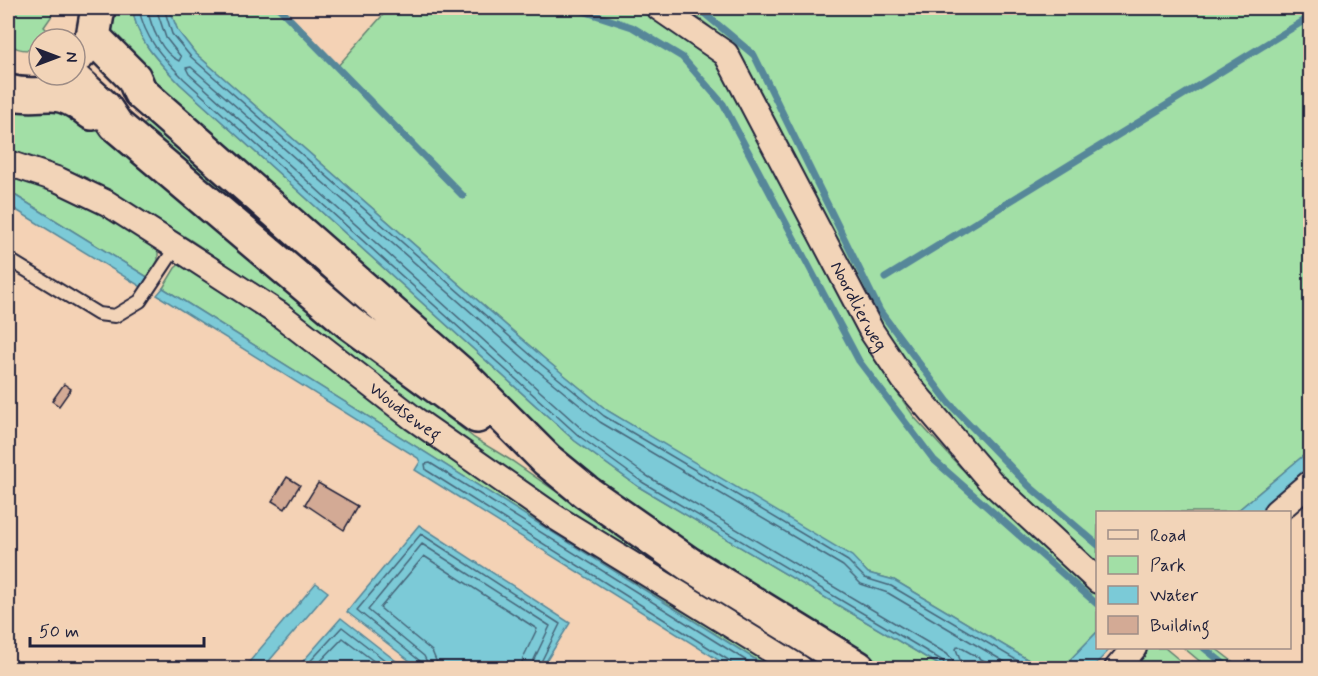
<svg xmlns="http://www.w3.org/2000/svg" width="1318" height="676" viewBox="0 0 1318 676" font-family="Mynerve,sans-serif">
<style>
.green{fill:#a2dfa6;stroke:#628070;stroke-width:1.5}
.water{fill:#7bcad7;stroke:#578799;stroke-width:1.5}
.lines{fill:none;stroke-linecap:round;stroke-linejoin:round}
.shore{stroke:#466579;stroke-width:1.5}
.stream{stroke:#578799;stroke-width:7}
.building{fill:#d3aa95;stroke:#22223b;stroke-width:1.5}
.lane-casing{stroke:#22223b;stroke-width:16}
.street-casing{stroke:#22223b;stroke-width:28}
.primary-casing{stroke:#22223b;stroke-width:38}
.lane{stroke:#f2d4b8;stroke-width:12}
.street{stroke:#f2d4b8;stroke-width:24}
.primary{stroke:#f2d4b8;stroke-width:33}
.labels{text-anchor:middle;stroke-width:5;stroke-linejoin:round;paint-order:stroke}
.street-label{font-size:18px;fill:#22223b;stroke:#f2d4b8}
</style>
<rect width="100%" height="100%" fill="#f4d2b5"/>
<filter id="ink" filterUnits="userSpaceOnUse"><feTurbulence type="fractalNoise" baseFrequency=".0167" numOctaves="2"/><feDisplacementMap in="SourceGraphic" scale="12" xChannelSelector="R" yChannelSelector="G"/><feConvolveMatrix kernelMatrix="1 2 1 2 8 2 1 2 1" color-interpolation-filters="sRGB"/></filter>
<g filter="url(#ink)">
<path class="green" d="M 8,8 L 53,8 L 51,17 L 44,27 L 56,39 L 39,39 L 39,49 C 28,51 17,51 8,43 Z
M 108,8 L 133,8 C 135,39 159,62 180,84 L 575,441 L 639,487 L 944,668 L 889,668 L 771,596 L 635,508 L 547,440 L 171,104 L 109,40 Z
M 169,8 L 281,8 L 337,67 L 389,8 L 632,8 L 683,33 L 709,55 L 731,82 L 876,362 L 915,418 L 960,467 L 1097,587 L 1097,632 L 1062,668 L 1042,668 L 894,580 L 868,573 L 855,560 L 608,411 L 546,360 L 195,53 L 178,31 Z
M 681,8 L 1310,8 L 1310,450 L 1236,512 L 1098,512 L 1097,574 L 974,455 L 893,347 L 747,67 C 728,42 709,22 681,8 Z
M 8,100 L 39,104 L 88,120 L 283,285 L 474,438 L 512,461 L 642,551 L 790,642 L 792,648 L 512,478 L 457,441 L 263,289 L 192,241 L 89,179 L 51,163 L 8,149 Z
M 149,119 L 360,295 L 428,368 L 142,127 Z
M 8,173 L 88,203 L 153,243 L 158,250 L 158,260 L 149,278 L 8,191 Z
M 182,262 L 785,668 L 769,668 L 163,288 L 175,268 Z
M 1141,648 L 1165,648 L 1189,668 L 1123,668 Z
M 1184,648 L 1215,648 L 1241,668 L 1208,668 Z"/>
<path class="water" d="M 133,8 L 169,8 L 178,31 L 195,53 L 546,360 L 608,411 L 852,556 L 868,573 L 894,580 L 1042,668 L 944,668 L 639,487 L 575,441 L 180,84 C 159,62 135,39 133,8 Z
M 8,191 L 149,278 L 143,288 L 8,205 Z
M 163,288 L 769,668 L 731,668 L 431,480 L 415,470 L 420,462 L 418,458 L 157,295 Z
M 1310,450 L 1310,472 L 1261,512 L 1236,512 Z
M 419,525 L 570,623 L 542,668 L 419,668 L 347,612 Z
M 316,583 L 328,592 L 263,668 L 244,668 Z
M 341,618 L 405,668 L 297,668 Z
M 1097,632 L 1098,648 L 1111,648 L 1092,668 L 1062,668 Z"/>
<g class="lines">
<path class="shore" d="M 139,8 C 144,38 163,58 184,79 L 579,436 L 642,482 L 943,661 L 946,668
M 147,8 C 151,26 161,53 179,61 L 181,57 L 166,38 L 156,8
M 164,8 L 172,34 L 191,57 L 542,365 L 604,416 L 848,561 L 865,578 L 891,586 L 1030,668
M 304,668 L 342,627 L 395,668
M 314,668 L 343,638 L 383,668
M 422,668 L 420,661 L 357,610 L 421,534 L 560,624 L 538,668
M 430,668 L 424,656 L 368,610 L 422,544 L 550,626 L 530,668
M 439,668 L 432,651 L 380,608 L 424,556 L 537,629 L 523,658 L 521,668
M 733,668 L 730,661 L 426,470 L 425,464 L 430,463 L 758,668
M 954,668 L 953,661 L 947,654 L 647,476 L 584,431 L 189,74 L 186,68 L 191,67 L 537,370 L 600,422 L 843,566 L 861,584 L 888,593 L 1015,668
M 963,668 L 956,649 L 958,646 L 997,668"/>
<path class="stream" d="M 279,8 L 463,196
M 574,8 L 632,27 L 682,57 L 723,104 L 859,361 L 934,460 L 1098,605
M 698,8 L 754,55 L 880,311 L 949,403 L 1029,486 L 1098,545
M 885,278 L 1310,17
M 1204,648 L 1229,668"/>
</g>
<path class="building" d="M 64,384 L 71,389 L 59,406 L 52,401 Z
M 287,477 L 300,485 L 285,509 L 272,501 Z
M 318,483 L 358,506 L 344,530 L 305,504 Z"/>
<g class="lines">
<defs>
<path id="lane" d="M 8,259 L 98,314 L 115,316 L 140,301 L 176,247"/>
<g id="street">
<path id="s1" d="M 659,8 L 726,54 L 872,332 L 904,380 L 991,482 L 1098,581"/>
<path id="s2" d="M 8,163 L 59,180 L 107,203 L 176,247 L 279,314 L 413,418 L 555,517 L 800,668"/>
<path d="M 1276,512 L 1310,483"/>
<path d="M 1117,668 L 1134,648"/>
</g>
<path id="primary" d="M 93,37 L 134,78 L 140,92 L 462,375 L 547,460 L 586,492 L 689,564 L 858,668
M 79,54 L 93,37 L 98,8
M 69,75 L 104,107 L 116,125 L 350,323 L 477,416
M 8,92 C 47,102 52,80 92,113"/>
</defs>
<use href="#lane" class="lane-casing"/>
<use href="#street" class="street-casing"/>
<use href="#primary" class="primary-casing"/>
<use href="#lane" class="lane"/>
<use href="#street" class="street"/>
<use href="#primary" class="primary"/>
</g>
</g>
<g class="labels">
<g class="street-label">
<text dy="6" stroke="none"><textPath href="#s1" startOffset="366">Noordlierweg</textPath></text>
<text dy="6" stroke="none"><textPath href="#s2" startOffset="471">Woudseweg</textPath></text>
</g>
</g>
<rect width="1318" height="676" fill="none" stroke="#f2d4b8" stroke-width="30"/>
<rect x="15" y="15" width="1288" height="646" fill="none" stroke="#22223b" stroke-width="2" filter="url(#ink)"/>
<rect x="1096" y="511" width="195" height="138" fill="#f2d4b8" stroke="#9f8d86" stroke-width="1.5"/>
<rect x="1108" y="530" width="30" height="9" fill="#f2d4b8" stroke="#9f8d86" stroke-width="1.5"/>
<text x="1150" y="541" font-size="18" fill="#22223b">Road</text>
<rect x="1108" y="556" width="30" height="18" fill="#a2dfa6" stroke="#9f8d86" stroke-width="1.5"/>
<text x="1150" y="571" font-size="18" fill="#22223b">Park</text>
<rect x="1108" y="586" width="30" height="18" fill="#7bcad7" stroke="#9f8d86" stroke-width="1.5"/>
<text x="1150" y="601" font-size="18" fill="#22223b">Water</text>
<rect x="1108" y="616" width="30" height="18" fill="#d3aa95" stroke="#9f8d86" stroke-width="1.5"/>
<text x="1150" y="631" font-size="18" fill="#22223b">Building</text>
<g transform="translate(57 57) rotate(90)"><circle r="28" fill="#f2d4b8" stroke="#9f8d86" stroke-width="1.5"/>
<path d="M0-4.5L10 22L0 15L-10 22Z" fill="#22223b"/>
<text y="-9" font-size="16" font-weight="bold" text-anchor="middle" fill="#22223b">N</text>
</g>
<path d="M30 637v9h174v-9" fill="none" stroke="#22223b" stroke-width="3"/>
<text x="39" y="637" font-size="18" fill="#22223b" stroke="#f2d4b8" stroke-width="4.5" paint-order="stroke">50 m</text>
</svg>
